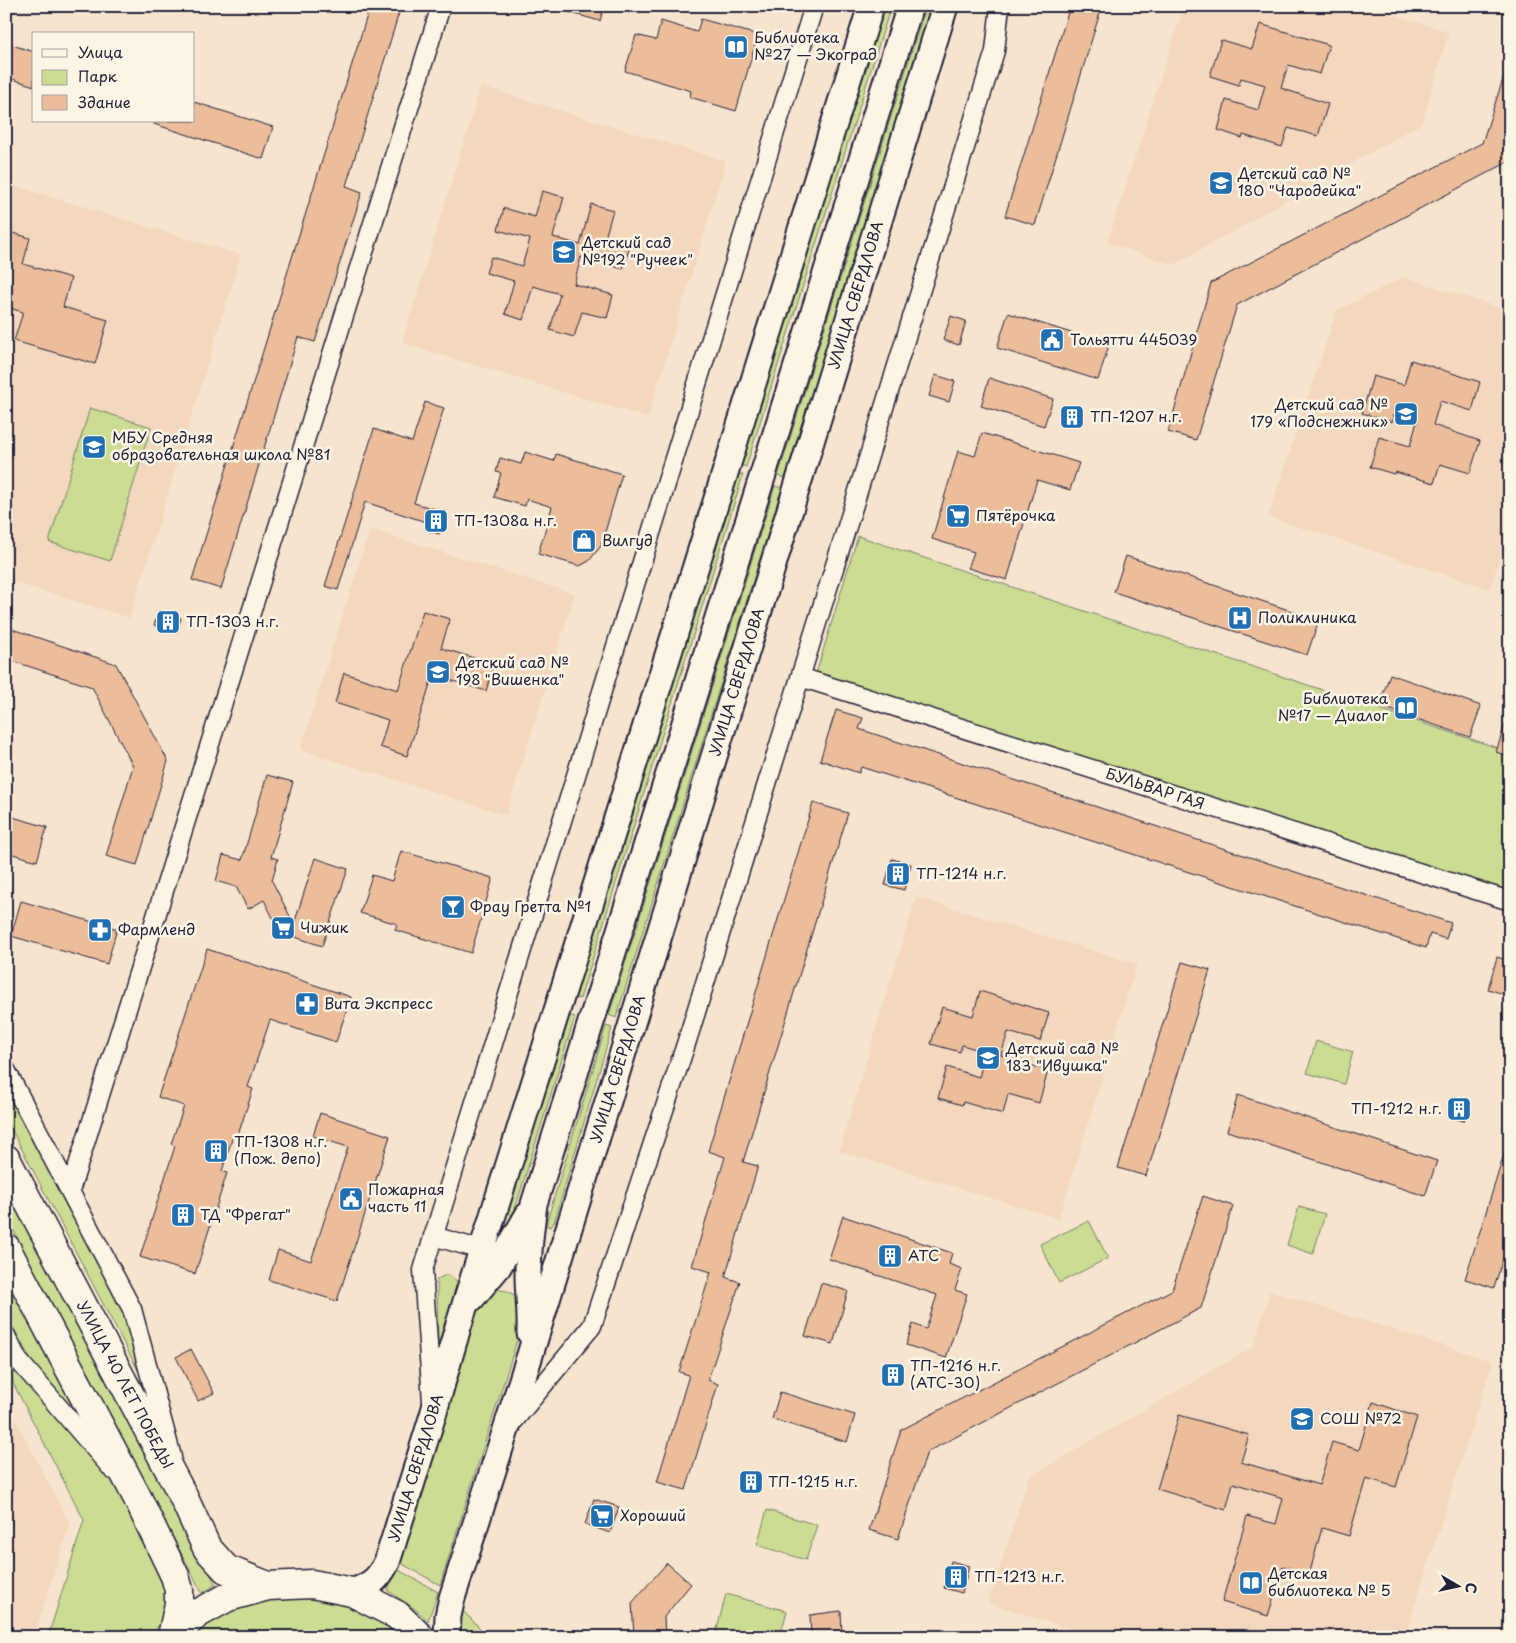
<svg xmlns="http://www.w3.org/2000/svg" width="1516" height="1643" viewBox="0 0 1516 1643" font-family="'Playpen Sans',sans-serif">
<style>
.built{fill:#f3d8bf}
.green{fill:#cadd92;stroke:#768066}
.building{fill:#ebbd9b;stroke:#22223b}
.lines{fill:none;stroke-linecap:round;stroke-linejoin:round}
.minor-casing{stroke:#22223b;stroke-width:21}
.secondary-casing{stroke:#22223b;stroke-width:29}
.primary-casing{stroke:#22223b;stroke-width:31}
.minor{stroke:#fcf5e5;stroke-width:18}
.secondary{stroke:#fcf5e5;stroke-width:25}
.primary{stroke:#fcf5e5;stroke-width:28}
.labels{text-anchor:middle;stroke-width:5;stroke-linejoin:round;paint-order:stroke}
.poi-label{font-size:15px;fill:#22223b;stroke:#fcf5e5;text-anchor:start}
.street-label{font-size:15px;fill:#22223b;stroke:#fcf5e5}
</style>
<rect width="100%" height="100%" fill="#f7e4cf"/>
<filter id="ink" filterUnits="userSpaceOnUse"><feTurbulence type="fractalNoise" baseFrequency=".02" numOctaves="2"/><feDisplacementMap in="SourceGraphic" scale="10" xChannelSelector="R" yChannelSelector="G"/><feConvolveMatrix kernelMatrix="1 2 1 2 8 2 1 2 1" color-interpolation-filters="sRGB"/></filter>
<g filter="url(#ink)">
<path class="built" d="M 736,6 L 769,6 L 766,15 Z
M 1184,6 L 1366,6 L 1449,32 L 1422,123 L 1174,265 L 1107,243 Z
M 481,86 L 726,161 L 648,418 L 402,343 Z
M 6,183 L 241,255 L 130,618 L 6,580 Z
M 1404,277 L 1510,311 L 1510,527 L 1490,589 L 1268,517 L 1337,310 Z
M 370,529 L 575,594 L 506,815 L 300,750 Z
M 916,897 L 1137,964 L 1059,1219 L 839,1151 Z
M 1270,1291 L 1493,1361 L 1405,1637 L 1096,1637 L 988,1603 L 1029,1477 L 1253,1347 Z
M 6,1401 L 70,1524 L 34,1637 L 6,1637 Z"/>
<path class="green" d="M 883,6 L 891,6 L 746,467 L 739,464 Z
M 926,6 L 934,6 L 785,478 L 778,476 Z
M 90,408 L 151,427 L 110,561 L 49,542 Z
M 735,473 L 743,475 L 580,999 L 573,997 Z
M 775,486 L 782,488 L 616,1018 L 609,1015 Z
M 858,536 L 1510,752 L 1510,893 L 815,677 Z
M 568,1015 L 575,1017 L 514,1212 L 511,1215 L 507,1212 Z
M 606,1026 L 612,1028 L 554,1223 L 550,1227 L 547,1226 L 547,1221 Z
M 1316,1041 L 1353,1052 L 1344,1084 L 1307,1073 Z
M 6,1077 L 124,1301 L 152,1397 L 6,1119 Z
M 6,1186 L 216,1585 L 202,1593 L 6,1216 Z
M 1299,1207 L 1325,1214 L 1313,1254 L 1287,1245 Z
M 1089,1221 L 1108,1258 L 1059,1283 L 1040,1244 Z
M 6,1264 L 93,1431 L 33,1364 L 6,1314 Z
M 446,1275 L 451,1276 L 459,1283 L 440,1343 L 438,1343 L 437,1279 Z
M 494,1289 L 507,1291 L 521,1299 L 524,1318 L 440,1585 L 397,1561 L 480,1297 Z
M 14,1371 L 16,1371 L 115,1479 L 131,1519 L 170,1593 L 166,1618 L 148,1637 L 48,1637 L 84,1520 L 14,1385 L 12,1377 Z
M 767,1510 L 817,1525 L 806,1560 L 757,1545 Z
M 395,1568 L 438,1592 L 428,1621 L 415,1609 L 388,1591 Z
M 317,1592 L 364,1606 L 407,1637 L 180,1637 L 222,1606 Z
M 726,1594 L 787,1611 L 780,1637 L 715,1637 Z
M 458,1606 L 489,1637 L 453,1637 Z"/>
<path class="building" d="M 370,6 L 401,6 L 346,186 L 362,192 L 315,342 L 298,337 L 221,589 L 192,580 Z
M 560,6 L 604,6 L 600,21 L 560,10 Z
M 1070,6 L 1102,6 L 1035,225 L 1005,216 Z
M 701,19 L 758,35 L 736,111 L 690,97 L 691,91 L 625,71 L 636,35 L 656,40 L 661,21 L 697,32 Z
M 1260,24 L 1329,45 L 1320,74 L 1288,65 L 1281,88 L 1328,104 L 1318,136 L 1288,128 L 1282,147 L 1243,135 L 1242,138 L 1218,130 L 1226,100 L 1258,110 L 1265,85 L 1241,78 L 1239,85 L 1210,76 L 1221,40 L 1252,49 Z
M 6,43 L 34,52 L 34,86 L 6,77 Z
M 1507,67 L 1510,68 L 1510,161 L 1237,305 L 1196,440 L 1168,432 L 1211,283 L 1482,143 Z
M 194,102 L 273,127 L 263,159 L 154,124 L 154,121 L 194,121 Z
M 542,191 L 564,197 L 553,237 L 580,245 L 591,204 L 613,210 L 605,238 L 630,246 L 623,269 L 581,257 L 574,284 L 613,295 L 607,318 L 582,312 L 574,337 L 550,330 L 560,294 L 533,286 L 523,320 L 505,314 L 514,281 L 486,273 L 491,257 L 522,266 L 530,239 L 498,230 L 504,208 L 535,217 Z
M 6,231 L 30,238 L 23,264 L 71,278 L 63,307 L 108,320 L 95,364 L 14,341 L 23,312 L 6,307 Z
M 1008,313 L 1109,345 L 1098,380 L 997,348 Z
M 951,316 L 966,321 L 959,345 L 943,340 Z
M 1411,360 L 1480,382 L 1472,411 L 1440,401 L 1433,425 L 1480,441 L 1470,473 L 1440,464 L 1434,483 L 1395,472 L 1394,474 L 1370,467 L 1379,437 L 1410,446 L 1417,422 L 1393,415 L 1392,422 L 1362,413 L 1373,376 L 1404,385 Z
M 935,375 L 955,381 L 949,402 L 929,396 Z
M 989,378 L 1053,399 L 1044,426 L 981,406 Z
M 425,402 L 444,408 L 414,503 L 446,512 L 439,534 L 427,530 L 429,523 L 365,502 L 338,590 L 325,586 L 374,429 L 412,442 Z
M 982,433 L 1079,463 L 1070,490 L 1037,480 L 1007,580 L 968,568 L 974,552 L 932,539 L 958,451 L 975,456 Z
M 525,452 L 554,461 L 556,454 L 622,474 L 601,546 L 589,561 L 580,566 L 538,554 L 552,507 L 527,499 L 525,506 L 494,497 L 501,473 L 496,472 L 500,458 L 521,464 Z
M 1126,556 L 1319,620 L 1307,655 L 1114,592 Z
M 159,611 L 181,618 L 177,632 L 154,625 Z
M 423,611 L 450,619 L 441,648 L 494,664 L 486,691 L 433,675 L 407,756 L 380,747 L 388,720 L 335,703 L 344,673 L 398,690 Z
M 6,627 L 116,664 L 168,761 L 137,865 L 106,856 L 133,766 L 92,687 L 6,659 Z
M 1390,674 L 1481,706 L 1470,737 L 1379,706 Z
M 836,710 L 863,718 L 859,729 L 1451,923 L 1446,939 L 1430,934 L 1426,948 L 861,767 L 859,773 L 820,760 Z
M 1507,718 L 1510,718 L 1510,757 L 1496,752 Z
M 267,775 L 293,782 L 271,857 L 278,859 L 272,881 L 294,924 L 315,858 L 348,869 L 322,946 L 280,932 L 264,900 L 248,909 L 236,887 L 216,881 L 223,855 L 242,860 Z
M 813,803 L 848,813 L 743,1162 L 758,1166 L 725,1277 L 740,1282 L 708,1380 L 718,1384 L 686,1490 L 657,1482 L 689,1375 L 679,1372 L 711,1272 L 692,1266 L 725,1157 L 708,1151 Z
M 6,815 L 47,827 L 37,861 L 6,852 Z
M 401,851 L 493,878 L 471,953 L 395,930 L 397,924 L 360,913 L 372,875 L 392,881 Z
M 892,859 L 911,864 L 904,890 L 885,885 Z
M 21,901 L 117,929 L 107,964 L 11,936 Z
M 207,949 L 351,997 L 336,1042 L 270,1020 L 248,1087 L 253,1089 L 237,1138 L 233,1136 L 222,1171 L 227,1173 L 195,1274 L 140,1257 L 175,1146 L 171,1144 L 184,1106 L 158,1097 Z
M 1497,957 L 1510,961 L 1510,996 L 1488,989 Z
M 1182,962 L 1210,970 L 1146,1176 L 1118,1168 Z
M 980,991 L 1049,1013 L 1040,1041 L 1008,1032 L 1001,1055 L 1048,1071 L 1039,1103 L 1008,1094 L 1003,1114 L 963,1102 L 962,1105 L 938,1098 L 947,1067 L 979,1077 L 986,1052 L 962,1045 L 960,1052 L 931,1044 L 942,1007 L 973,1016 Z
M 1238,1095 L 1437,1161 L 1425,1196 L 1227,1131 Z
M 1455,1097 L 1470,1101 L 1464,1121 L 1449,1117 Z
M 320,1113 L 390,1136 L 337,1301 L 269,1280 L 278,1250 L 311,1261 L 348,1147 L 313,1136 Z
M 1507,1145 L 1510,1146 L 1510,1236 L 1494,1288 L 1465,1279 Z
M 1203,1196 L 1233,1206 L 1201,1308 L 927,1452 L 898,1539 L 869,1530 L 901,1430 L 1172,1290 Z
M 843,1216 L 952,1253 L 949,1264 L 962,1269 L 955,1290 L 967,1294 L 946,1358 L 906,1345 L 913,1324 L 926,1329 L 937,1295 L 829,1259 Z
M 821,1283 L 848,1291 L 833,1344 L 805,1336 Z
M 191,1349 L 214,1393 L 198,1401 L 176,1357 Z
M 780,1392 L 855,1415 L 847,1442 L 772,1419 Z
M 1373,1402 L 1417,1417 L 1396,1487 L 1366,1478 L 1349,1536 L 1322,1528 L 1309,1575 L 1283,1566 L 1268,1616 L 1222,1602 L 1247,1516 L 1276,1524 L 1283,1498 L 1233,1483 L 1226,1510 L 1157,1489 L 1179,1415 L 1249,1435 L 1241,1462 L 1319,1485 L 1332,1442 L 1359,1450 Z
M 594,1499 L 619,1507 L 610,1533 L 585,1524 Z
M 951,1561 L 969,1566 L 962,1593 L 944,1588 Z
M 667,1563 L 691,1584 L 664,1617 L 665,1637 L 634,1637 L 632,1603 Z
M 841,1611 L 842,1637 L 811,1637 L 810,1615 Z"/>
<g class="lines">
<defs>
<path id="minor" d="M 800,677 L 1510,901
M 6,1070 L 132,1309 L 172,1457
M 70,1191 L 441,6
M 433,1236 L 482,1250
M 6,1336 L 18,1360 L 113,1470
M 432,1402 L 423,1270 L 814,6
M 512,1423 L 592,1326 L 686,1044 L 995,51 L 1000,6"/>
<path id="secondary" d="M 472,1298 L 498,1267 L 528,1215
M 530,1333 C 531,1313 528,1294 528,1274 C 528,1251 531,1228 534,1204 L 910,6
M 352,1592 C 371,1585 378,1580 387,1562 L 433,1415 L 458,1327 L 871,6
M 447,1637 L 448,1616 L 452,1598 L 529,1358 L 945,6"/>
<path id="primary" d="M 6,1159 L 183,1496 L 207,1548 L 226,1569 L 268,1586
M 6,1248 L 137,1497 L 175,1576 L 179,1590 L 179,1604 L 172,1636
M 171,1637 L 197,1614 L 228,1597 L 268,1586 L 312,1584 L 352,1592 L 397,1615 L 420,1637"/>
</defs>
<use href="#minor" class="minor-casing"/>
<use href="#secondary" class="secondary-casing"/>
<use href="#primary" class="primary-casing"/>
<use href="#minor" class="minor"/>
<use href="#secondary" class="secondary"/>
<use href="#primary" class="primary"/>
</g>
</g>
<defs>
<symbol id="library-square" viewBox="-11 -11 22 22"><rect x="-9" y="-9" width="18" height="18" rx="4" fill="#1f6fb2" stroke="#fcf5e5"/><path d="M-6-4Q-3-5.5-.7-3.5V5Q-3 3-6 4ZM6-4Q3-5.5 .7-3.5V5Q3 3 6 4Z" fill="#fff"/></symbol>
<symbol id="school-square" viewBox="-11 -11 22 22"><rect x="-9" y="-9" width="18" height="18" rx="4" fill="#1f6fb2" stroke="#fcf5e5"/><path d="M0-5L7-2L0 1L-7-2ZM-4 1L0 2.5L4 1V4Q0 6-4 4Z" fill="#fff"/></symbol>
<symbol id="civic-square" viewBox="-11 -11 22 22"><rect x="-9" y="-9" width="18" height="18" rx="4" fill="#1f6fb2" stroke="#fcf5e5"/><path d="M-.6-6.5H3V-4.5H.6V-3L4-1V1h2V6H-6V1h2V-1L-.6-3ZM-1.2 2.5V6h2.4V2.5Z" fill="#fff"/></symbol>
<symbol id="building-square" viewBox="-11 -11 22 22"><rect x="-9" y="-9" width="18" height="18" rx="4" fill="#1f6fb2" stroke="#fcf5e5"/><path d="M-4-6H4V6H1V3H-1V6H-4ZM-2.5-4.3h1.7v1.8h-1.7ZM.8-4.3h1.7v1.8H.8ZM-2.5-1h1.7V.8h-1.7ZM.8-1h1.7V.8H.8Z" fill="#fff"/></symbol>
<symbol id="supermarket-square" viewBox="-11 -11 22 22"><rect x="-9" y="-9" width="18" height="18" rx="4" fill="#1f6fb2" stroke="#fcf5e5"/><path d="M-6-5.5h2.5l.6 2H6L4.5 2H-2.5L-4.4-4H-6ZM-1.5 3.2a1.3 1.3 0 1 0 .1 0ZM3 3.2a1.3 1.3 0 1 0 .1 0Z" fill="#fff"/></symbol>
<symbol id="shop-square" viewBox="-11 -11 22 22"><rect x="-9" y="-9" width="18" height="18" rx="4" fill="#1f6fb2" stroke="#fcf5e5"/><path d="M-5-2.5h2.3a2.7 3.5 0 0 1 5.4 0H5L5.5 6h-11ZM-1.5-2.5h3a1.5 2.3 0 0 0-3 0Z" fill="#fff"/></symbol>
<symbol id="hospital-square" viewBox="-11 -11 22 22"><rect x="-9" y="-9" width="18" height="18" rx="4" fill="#1f6fb2" stroke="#fcf5e5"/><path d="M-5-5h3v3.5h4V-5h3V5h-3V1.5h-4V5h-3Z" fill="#fff"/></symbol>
<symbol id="bar-square" viewBox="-11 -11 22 22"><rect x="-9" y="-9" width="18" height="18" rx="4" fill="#1f6fb2" stroke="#fcf5e5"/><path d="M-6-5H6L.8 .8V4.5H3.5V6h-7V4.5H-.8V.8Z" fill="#fff"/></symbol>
<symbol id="pharmacy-square" viewBox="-11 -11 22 22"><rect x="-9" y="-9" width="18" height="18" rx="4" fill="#1f6fb2" stroke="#fcf5e5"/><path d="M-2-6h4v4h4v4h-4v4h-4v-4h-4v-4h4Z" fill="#fff"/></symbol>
</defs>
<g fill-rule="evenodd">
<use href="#library-square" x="722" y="33" width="28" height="28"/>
<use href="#school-square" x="1207" y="169" width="28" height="28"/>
<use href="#school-square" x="550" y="238" width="28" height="28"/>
<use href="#civic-square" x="1038" y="326" width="28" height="28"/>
<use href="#school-square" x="1392" y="400" width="28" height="28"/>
<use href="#building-square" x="1058" y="403" width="28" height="28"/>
<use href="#school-square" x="80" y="433" width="28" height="28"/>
<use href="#supermarket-square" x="944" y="502" width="28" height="28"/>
<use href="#building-square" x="422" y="507" width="28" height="28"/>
<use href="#shop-square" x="570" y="527" width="28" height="28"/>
<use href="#hospital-square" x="1226" y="604" width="28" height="28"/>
<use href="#building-square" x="154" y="608" width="28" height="28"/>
<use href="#school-square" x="424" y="658" width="28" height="28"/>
<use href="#library-square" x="1392" y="694" width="28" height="28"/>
<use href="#building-square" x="884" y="860" width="28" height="28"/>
<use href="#bar-square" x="439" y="893" width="28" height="28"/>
<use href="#supermarket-square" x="269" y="914" width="28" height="28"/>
<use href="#pharmacy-square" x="86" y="916" width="28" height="28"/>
<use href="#pharmacy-square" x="293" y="990" width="28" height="28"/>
<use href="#school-square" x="974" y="1044" width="28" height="28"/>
<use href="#building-square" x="1445" y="1095" width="28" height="28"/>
<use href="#building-square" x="202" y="1137" width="28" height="28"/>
<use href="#civic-square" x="337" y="1185" width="28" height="28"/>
<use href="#building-square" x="169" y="1201" width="28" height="28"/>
<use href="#building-square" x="876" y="1242" width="28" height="28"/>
<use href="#building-square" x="879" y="1361" width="28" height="28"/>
<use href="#school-square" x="1288" y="1405" width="28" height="28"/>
<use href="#building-square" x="737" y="1468" width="28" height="28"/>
<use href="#supermarket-square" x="588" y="1502" width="28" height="28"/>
<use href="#building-square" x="942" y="1563" width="28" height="28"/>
<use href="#library-square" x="1237" y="1569" width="28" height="28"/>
</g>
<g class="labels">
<g class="poi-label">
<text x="754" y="43">Библиотека<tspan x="754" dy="17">№27 — Экоград</tspan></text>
<text x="1238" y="179">Детский сад №<tspan x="1238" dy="17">180 "Чародейка"</tspan></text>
<text x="582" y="248">Детский сад<tspan x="582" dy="17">№192 "Ручеек"</tspan></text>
<text x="1070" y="345">Тольятти 445039</text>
<text x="1388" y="410" text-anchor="end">Детский сад №<tspan x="1388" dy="17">179 «Подснежник»</tspan></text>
<text x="1090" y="422">ТП-1207 н.г.</text>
<text x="112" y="443">МБУ Средняя<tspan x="112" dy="17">образовательная школа №81</tspan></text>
<text x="976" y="521">Пятёрочка</text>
<text x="454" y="526">ТП-1308а н.г.</text>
<text x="602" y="546">Вилгуд</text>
<text x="1258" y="623">Поликлиника</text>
<text x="186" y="627">ТП-1303 н.г.</text>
<text x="456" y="668">Детский сад №<tspan x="456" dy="17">198 "Вишенка"</tspan></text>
<text x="1388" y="704" text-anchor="end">Библиотека<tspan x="1388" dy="17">№17 — Диалог</tspan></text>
<text x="916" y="879">ТП-1214 н.г.</text>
<text x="470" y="912">Фрау Гретта №1</text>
<text x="300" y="933">Чижик</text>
<text x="118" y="935">Фармленд</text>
<text x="324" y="1009">Вита Экспресс</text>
<text x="1006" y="1054">Детский сад №<tspan x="1006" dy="17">183 "Ивушка"</tspan></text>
<text x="1442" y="1114" text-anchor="end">ТП-1212 н.г.</text>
<text x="234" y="1147">ТП-1308 н.г.<tspan x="234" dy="17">(Пож. депо)</tspan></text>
<text x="368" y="1195">Пожарная<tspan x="368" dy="17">часть 11</tspan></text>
<text x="200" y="1220">ТД "Фрегат"</text>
<text x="908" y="1261">АТС</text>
<text x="910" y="1371">ТП-1216 н.г.<tspan x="910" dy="17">(АТС-30)</tspan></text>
<text x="1320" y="1424">СОШ №72</text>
<text x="768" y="1487">ТП-1215 н.г.</text>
<text x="620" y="1521">Хороший</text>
<text x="1268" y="1579">Детская<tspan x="1268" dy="17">библиотека № 5</tspan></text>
<text x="974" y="1582">ТП-1213 н.г.</text>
</g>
<g class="street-label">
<text transform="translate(856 295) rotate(-73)" y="5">УЛИЦА СВЕРДЛОВА</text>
<text transform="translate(737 682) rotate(-73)" y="5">УЛИЦА СВЕРДЛОВА</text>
<text transform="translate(1155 789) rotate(18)" y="5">БУЛЬВАР ГАЯ</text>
<text transform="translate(618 1069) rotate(-73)" y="5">УЛИЦА СВЕРДЛОВА</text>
<text transform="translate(125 1385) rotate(62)" y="5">УЛИЦА 40 ЛЕТ ПОБЕДЫ</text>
<text transform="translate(416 1468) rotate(-73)" y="5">УЛИЦА СВЕРДЛОВА</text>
</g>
</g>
<rect width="1516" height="1643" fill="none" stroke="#fcf5e5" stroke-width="25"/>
<rect x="12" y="12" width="1491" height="1618" fill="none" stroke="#22223b" stroke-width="2" filter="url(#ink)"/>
<rect x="32" y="32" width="162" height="90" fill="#fcf5e5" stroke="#a5a1a1"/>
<rect x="42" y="49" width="25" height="8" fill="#fcf5e5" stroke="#a5a1a1"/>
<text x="78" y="58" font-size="15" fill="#22223b">Улица</text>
<rect x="42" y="70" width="25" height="15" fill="#cadd92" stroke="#a5a1a1"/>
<text x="78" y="82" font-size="15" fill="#22223b">Парк</text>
<rect x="42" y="95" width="25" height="15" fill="#ebbd9b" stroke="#a5a1a1"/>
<text x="78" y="108" font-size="15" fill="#22223b">Здание</text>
<g transform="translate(1458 1586) rotate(99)" stroke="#fcf5e5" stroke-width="4" paint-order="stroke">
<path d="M0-4L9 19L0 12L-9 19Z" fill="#22223b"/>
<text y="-8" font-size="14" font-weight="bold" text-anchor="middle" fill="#22223b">С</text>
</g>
</svg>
